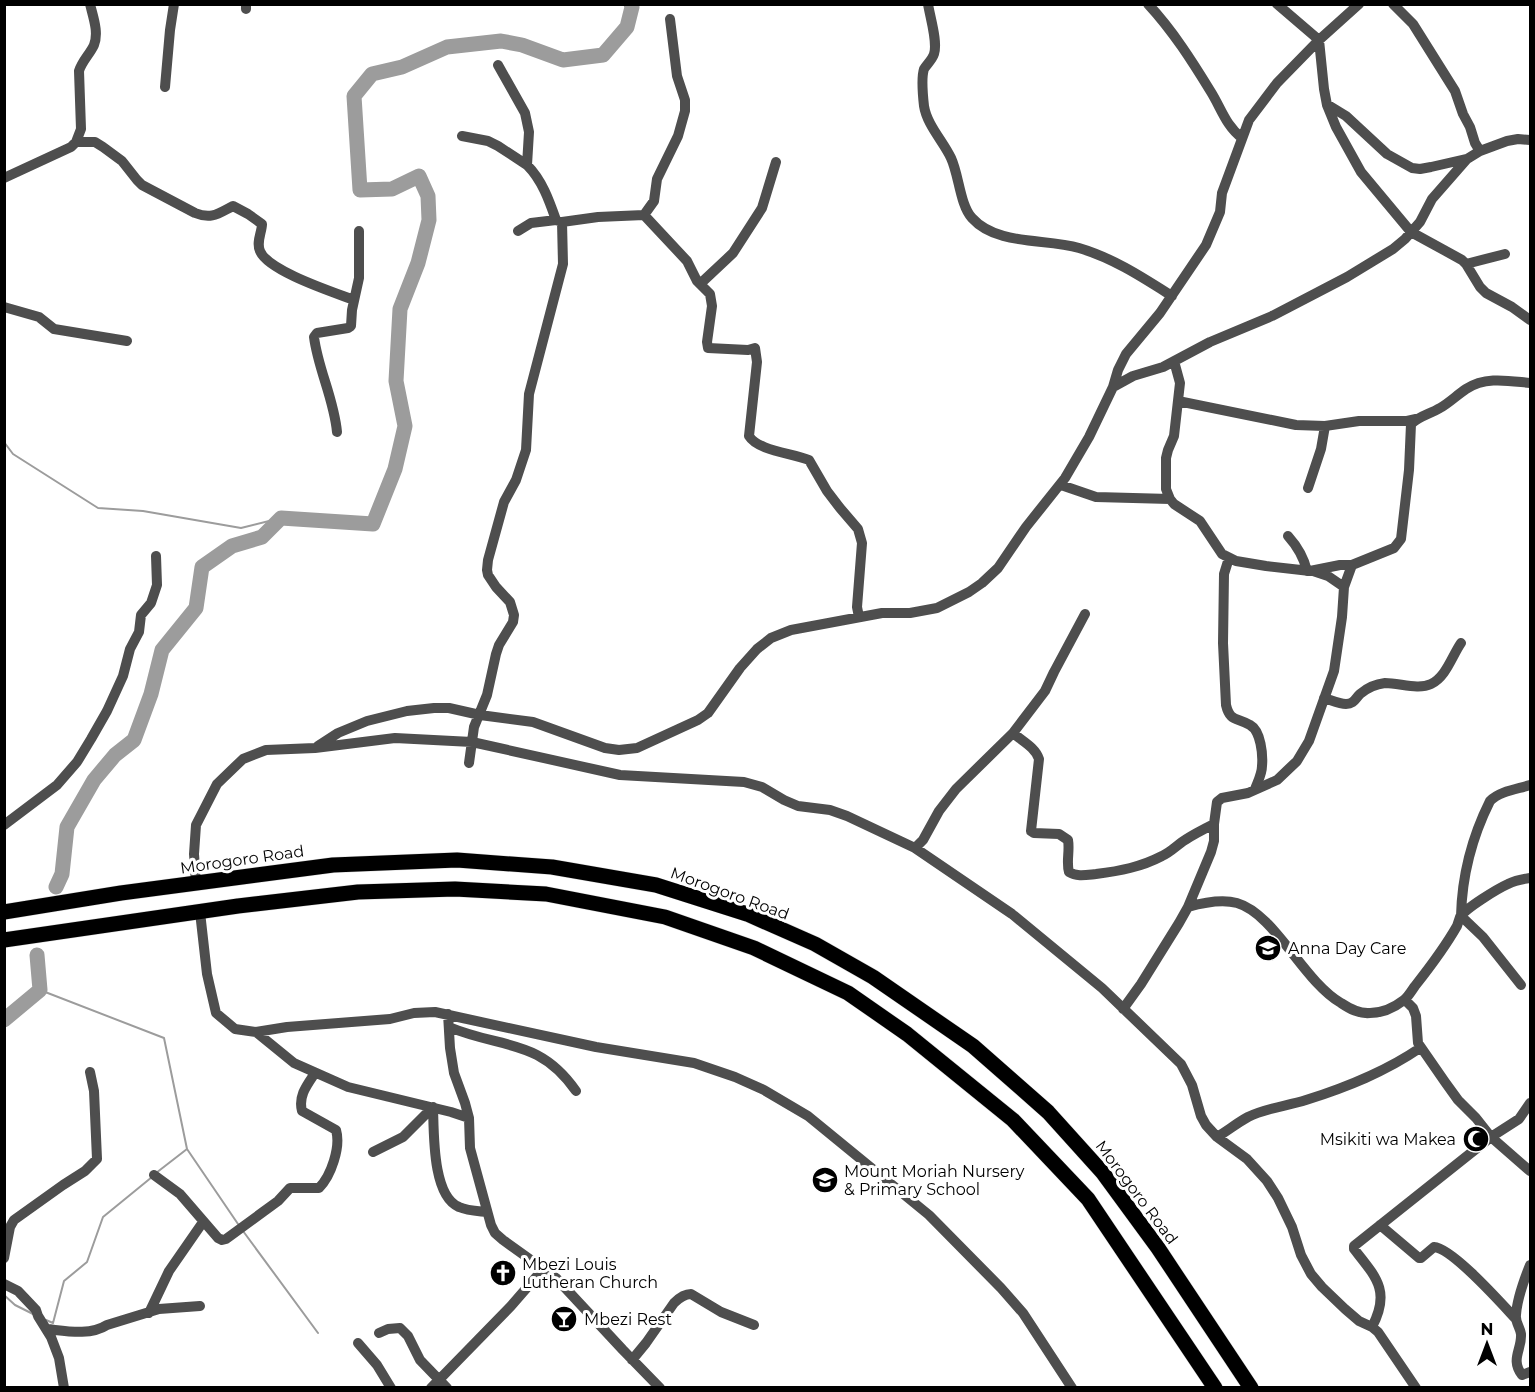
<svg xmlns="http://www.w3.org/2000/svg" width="1535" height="1392" viewBox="0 0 1535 1392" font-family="Montserrat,sans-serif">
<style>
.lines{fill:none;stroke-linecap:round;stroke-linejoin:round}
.stream{stroke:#9c9c9c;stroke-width:2}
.river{stroke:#9c9c9c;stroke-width:15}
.highway-casing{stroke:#dbdbdb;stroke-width:16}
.minor{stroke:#4e4e4e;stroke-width:10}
.highway{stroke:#000;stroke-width:15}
.labels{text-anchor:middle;stroke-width:6;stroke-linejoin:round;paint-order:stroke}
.street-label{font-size:16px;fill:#000;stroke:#fff}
.poi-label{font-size:16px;fill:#000;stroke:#fff;text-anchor:start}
</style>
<rect width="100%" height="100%" fill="#fff"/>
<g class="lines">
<path class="stream" d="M 4,442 L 13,454 L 98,508 L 143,511 L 241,528 L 281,518
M 40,990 L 164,1038 L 187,1149 L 238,1224
M 156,1173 L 187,1149
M 243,1231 L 318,1333
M 4,1295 L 15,1305 L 33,1314
M 46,1320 L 53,1323 L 64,1281 L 87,1262 L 103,1217 L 152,1177"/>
<path class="river" d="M 56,887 L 62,874 L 67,827 L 94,780 L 115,755 L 134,740 L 151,694 L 162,650 L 196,608 L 202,567 L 232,546 L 262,537 L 281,518 L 373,524 L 395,469 L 405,426 L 396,381 L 400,309 L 418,263 L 429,220 L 428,196 L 419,176 L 392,189 L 360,190 L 354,96 L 372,74 L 402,67 L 447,47 L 501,41 L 522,45 L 563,60 L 603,55 L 627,27 L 632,7 L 631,4
M 4,1020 L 40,990 L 37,955"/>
<defs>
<path id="highway" d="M 4,912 L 121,893 L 333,865 L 457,860 L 552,867 L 656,885 L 747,914 L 815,944 L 873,977 L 973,1046 L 1048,1112 L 1103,1173 L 1158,1248 L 1251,1388
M 4,940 L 238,906 L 358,892 L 455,889 L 546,894 L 665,917 L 754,948 L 848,993 L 907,1034 L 1013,1120 L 1088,1199 L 1215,1388"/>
</defs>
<use href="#highway" class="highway-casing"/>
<path class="minor" d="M 928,4 C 930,17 938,42 934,54 C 932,60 927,64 924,69 C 921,78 923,97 924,106 C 927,125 943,141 951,158 C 959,175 960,205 972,218 C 997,246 1046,238 1079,248 C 1113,258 1142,277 1172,296
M 1148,4 C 1173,31 1192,61 1211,92 C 1221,108 1226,126 1242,138
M 1277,4 L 1319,40 L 1324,89 L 1327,105 L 1336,127 L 1361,172 L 1411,232 L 1462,260 L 1466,264 L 1480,287 L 1486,293 L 1512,307 L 1530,320
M 1393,4 L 1413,24 L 1455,91 L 1463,114 L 1470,127 L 1475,143 L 1480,151
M 246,9 L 246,4
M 498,65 L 525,113 L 529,132 L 527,165 C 542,180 549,200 556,220 L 562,222
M 165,87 L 170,30 L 174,4
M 1328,105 L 1346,116 L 1387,154 L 1412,168 L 1420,169 L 1431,167 L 1466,159
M 462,136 L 488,141 L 498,146 L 527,165
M 76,142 L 95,142 L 103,147 L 122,161 L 137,180 L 142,185 L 195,213 C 212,220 219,213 233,206 L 248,214 L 262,224 C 262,232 256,242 260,251 C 268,271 333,292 354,300
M 4,178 L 71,147 L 76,142 L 81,129 L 79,71 C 82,61 90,54 94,45 C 99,32 93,17 90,4
M 644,215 L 654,201 L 657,179 L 678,136 L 685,111 L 685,100 L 677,76 L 670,19
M 518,231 L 531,223 L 556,220
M 1466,264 L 1505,254
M 700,284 L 733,253 L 762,208 L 776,162
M 4,307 L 39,317 L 54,329 L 127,341
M 1174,361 L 1180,383 L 1174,436 L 1168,450 L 1166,458 L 1166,489 L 1170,499 L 1174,504 L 1200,521 L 1222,554 L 1236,561 L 1266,566 L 1310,571 L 1340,565 L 1352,565
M 1113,387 L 1133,376 L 1163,367 L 1210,342 L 1272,316 L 1347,277 L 1393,249 L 1405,239 L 1420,222 L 1432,199 L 1467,159 L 1480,151 L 1507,141 L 1518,139 L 1530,140
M 1178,401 L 1296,425 L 1325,426 L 1359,421 L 1407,421 L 1416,419
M 337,432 C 334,399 318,369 314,337 L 317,333 L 348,328 L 351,326 L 352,310 L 359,278 L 359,231
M 1061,485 L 1096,497 L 1170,499
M 1308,488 L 1321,449 L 1325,426
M 1288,536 C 1297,546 1304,558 1307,571
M 1229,558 L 1224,574 L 1223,643 L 1226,705 C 1230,722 1237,717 1250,725 C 1261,731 1263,755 1262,766 C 1262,774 1258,781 1255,789
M 1313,571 L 1328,576 L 1344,587
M 1324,698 C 1331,700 1339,704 1346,704 C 1354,704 1355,699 1360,694 C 1367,688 1376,684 1385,683 C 1400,683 1418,690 1431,684 C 1446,677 1452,656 1461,643
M 1013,733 C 1022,741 1035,747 1039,759 L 1031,831 L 1034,833 L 1059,834 L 1068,840 C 1070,851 1066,862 1069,872 C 1077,877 1086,875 1096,874 C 1120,871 1141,867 1162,856 C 1171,852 1177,845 1185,840 C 1194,834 1204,829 1214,824
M 318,746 L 338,733 L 367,721 L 407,711 L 434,708 L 449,708 L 480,715 L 533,722 L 605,748 L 619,750 L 637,748 L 698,720 L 708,713 L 740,668 L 757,649 L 771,638 L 791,630 L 882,613 L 910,613 L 937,608 L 969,592 L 982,583 L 998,568 L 1026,527 L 1065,478 L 1089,437 L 1113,387 L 1118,370 L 1126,354 L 1160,313 L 1206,245 L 1220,212 L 1222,193 L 1249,120 L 1277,83 L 1319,40 L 1359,4
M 469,763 L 474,727 L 487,695 L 496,654 L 499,645 L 513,622 L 514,615 L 510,602 L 496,587 L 488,575 L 487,570 L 488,560 L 504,502 L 516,480 L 526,450 L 529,394 L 563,264 L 562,222 L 598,217 L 644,215 L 687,261 L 697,281 L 710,294 L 712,306 L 707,342 L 708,348 L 748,350 L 755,348 L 757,362 L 749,436 C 758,451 793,453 809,460 L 827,491 L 840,508 L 858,529 L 862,543 L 857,607 L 859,617
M 4,825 L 57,785 L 77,762 L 91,739 L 107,711 L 123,676 L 130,649 L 139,632 L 141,615 L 151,603 L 157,585 L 156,556
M 915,848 L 923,840 L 939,811 L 956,789 L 1013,733 L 1045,691 L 1054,672 L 1085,614
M 196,883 L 194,854 L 196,825 L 217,784 L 243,759 L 266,750 L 315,748 L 395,738 L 472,742 L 620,775 L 744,782 L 762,787 L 784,800 L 798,806 L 830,810 L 847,816 L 915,848 L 1012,914 L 1102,988 L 1181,1064 L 1192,1085 L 1201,1116 L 1206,1125 L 1217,1137 L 1247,1159 L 1267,1181 L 1278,1198 L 1292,1227 L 1301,1255 L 1311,1274 L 1322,1287 L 1345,1309 L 1359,1321 L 1372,1327 L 1378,1332 L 1416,1388
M 1188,907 C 1202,903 1222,899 1237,903 C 1275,914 1303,981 1341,1003 C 1350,1009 1359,1014 1370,1013 C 1382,1013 1395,1007 1404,1000 C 1408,997 1412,990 1415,986 C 1430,967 1445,947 1457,926 C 1458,923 1459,920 1460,917 C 1466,908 1497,889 1508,884 C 1516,880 1523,879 1530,878
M 200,912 L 207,974 L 216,1013 L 235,1029 L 256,1032 L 287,1027 L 390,1019 L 414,1013 L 435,1012 L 596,1047 L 694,1063 L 735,1077 L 764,1090 L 808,1116 L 929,1215 L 1001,1288 L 1023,1313 L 1072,1388
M 1521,985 L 1483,937 L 1461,916 C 1462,876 1472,837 1490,801 C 1500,791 1518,789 1530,785
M 1405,1000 L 1413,1008 L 1416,1016 L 1418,1043 L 1445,1082 L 1458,1100 L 1476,1118 L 1491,1137 L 1530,1171
M 1123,1009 L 1141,984 L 1179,923 L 1188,907 L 1211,852 L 1214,841 L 1214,824 L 1217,802 L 1222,798 L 1248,793 L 1277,780 L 1297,761 L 1309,741 L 1334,671 L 1342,617 L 1344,587 L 1352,565 L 1394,548 L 1401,539 L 1409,470 L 1411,424 C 1419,416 1430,414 1440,408 C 1449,403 1457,395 1466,389 C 1486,376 1509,381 1530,383
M 448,1014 L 450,1048 L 454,1073 L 465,1103 L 469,1118 L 470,1148 L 491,1225 L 495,1233 L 503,1240 L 556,1278 L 623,1350 L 660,1388
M 449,1027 C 502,1049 539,1038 576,1091
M 256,1032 L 294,1063 L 348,1087 L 451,1112 L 469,1118
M 433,1107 C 434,1132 432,1196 459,1207 C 468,1211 478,1211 487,1212
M 1217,1137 C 1227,1131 1237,1123 1248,1117 C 1266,1108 1287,1106 1306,1100 C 1347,1087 1385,1072 1420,1048
M 373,1152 L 403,1137 L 433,1107
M 154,1175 L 180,1194 L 218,1238 L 222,1240 L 226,1239 L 278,1201 L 290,1188 L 319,1188 C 331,1176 341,1147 336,1130 L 302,1111 C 298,1096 307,1085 315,1073
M 1380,1225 L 1419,1258 L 1421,1258 L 1434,1247 C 1452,1248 1501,1303 1515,1318
M 4,1258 L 10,1227 L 14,1220 L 63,1185 L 85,1171 L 97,1159 L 94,1091 L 90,1072
M 1530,1265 C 1524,1280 1517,1298 1516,1315 C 1515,1322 1520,1327 1521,1334 C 1522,1350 1510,1359 1522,1375 L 1530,1372
M 4,1284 L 18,1291 L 36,1310 L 38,1316 L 51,1337 L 59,1358 L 64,1388
M 149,1313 L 169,1271 L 203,1222
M 1372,1327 C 1391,1291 1376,1277 1354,1249 L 1354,1246 L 1491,1137 L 1519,1119 L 1530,1103
M 47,1329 C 66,1331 90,1336 107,1325 L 159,1309 L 200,1306
M 379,1333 L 388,1329 L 400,1328 L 408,1336 L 420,1360 L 447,1388
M 358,1343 L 377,1365 L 391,1388
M 632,1360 L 646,1343 L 674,1303 C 679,1298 684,1294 691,1294 L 721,1312 L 754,1325
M 431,1388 L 511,1306 L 544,1268"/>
<use href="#highway" class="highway"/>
</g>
<defs>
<symbol id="school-disc" viewBox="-11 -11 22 22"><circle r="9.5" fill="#000" stroke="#fff"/><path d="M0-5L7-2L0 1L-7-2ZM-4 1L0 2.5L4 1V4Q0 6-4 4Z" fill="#fff"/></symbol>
<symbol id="mosque-disc" viewBox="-11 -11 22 22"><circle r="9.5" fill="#000" stroke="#fff"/><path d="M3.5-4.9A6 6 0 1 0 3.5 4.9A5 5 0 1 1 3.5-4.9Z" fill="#fff"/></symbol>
<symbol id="church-disc" viewBox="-11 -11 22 22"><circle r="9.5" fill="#000" stroke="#fff"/><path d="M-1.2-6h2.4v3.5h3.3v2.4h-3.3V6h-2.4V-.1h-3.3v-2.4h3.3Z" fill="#fff"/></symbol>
<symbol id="bar-disc" viewBox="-11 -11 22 22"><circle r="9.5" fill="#000" stroke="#fff"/><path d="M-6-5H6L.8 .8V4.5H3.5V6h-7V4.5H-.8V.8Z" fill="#fff"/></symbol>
</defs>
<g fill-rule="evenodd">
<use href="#school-disc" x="1253" y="933" width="30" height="30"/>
<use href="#mosque-disc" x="1461" y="1124" width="30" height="30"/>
<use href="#school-disc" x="810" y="1165" width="30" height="30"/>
<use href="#church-disc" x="488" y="1258" width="30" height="30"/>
<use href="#bar-disc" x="549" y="1304" width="30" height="30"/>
</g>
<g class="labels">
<g class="street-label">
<text transform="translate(242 859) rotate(-8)" y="6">Morogoro Road</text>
<text transform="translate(730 893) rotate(20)" y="6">Morogoro Road</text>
<text transform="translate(1137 1192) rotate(53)" y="6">Morogoro Road</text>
</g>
<g class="poi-label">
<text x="1288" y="954">Anna Day Care</text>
<text x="1456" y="1145" text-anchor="end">Msikiti wa Makea</text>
<text x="844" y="1177">Mount Moriah Nursery<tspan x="844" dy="18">&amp; Primary School</tspan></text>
<text x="522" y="1270">Mbezi Louis<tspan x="522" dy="18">Lutheran Church</tspan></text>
<text x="584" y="1325">Mbezi Rest</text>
</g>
</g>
<rect width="1535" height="1392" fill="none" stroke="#000000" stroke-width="12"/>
<g transform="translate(1487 1344)" stroke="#ffffff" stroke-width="4.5" paint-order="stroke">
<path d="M0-4.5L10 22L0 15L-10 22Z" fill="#000000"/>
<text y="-9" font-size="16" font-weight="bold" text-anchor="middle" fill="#000000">N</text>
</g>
</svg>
